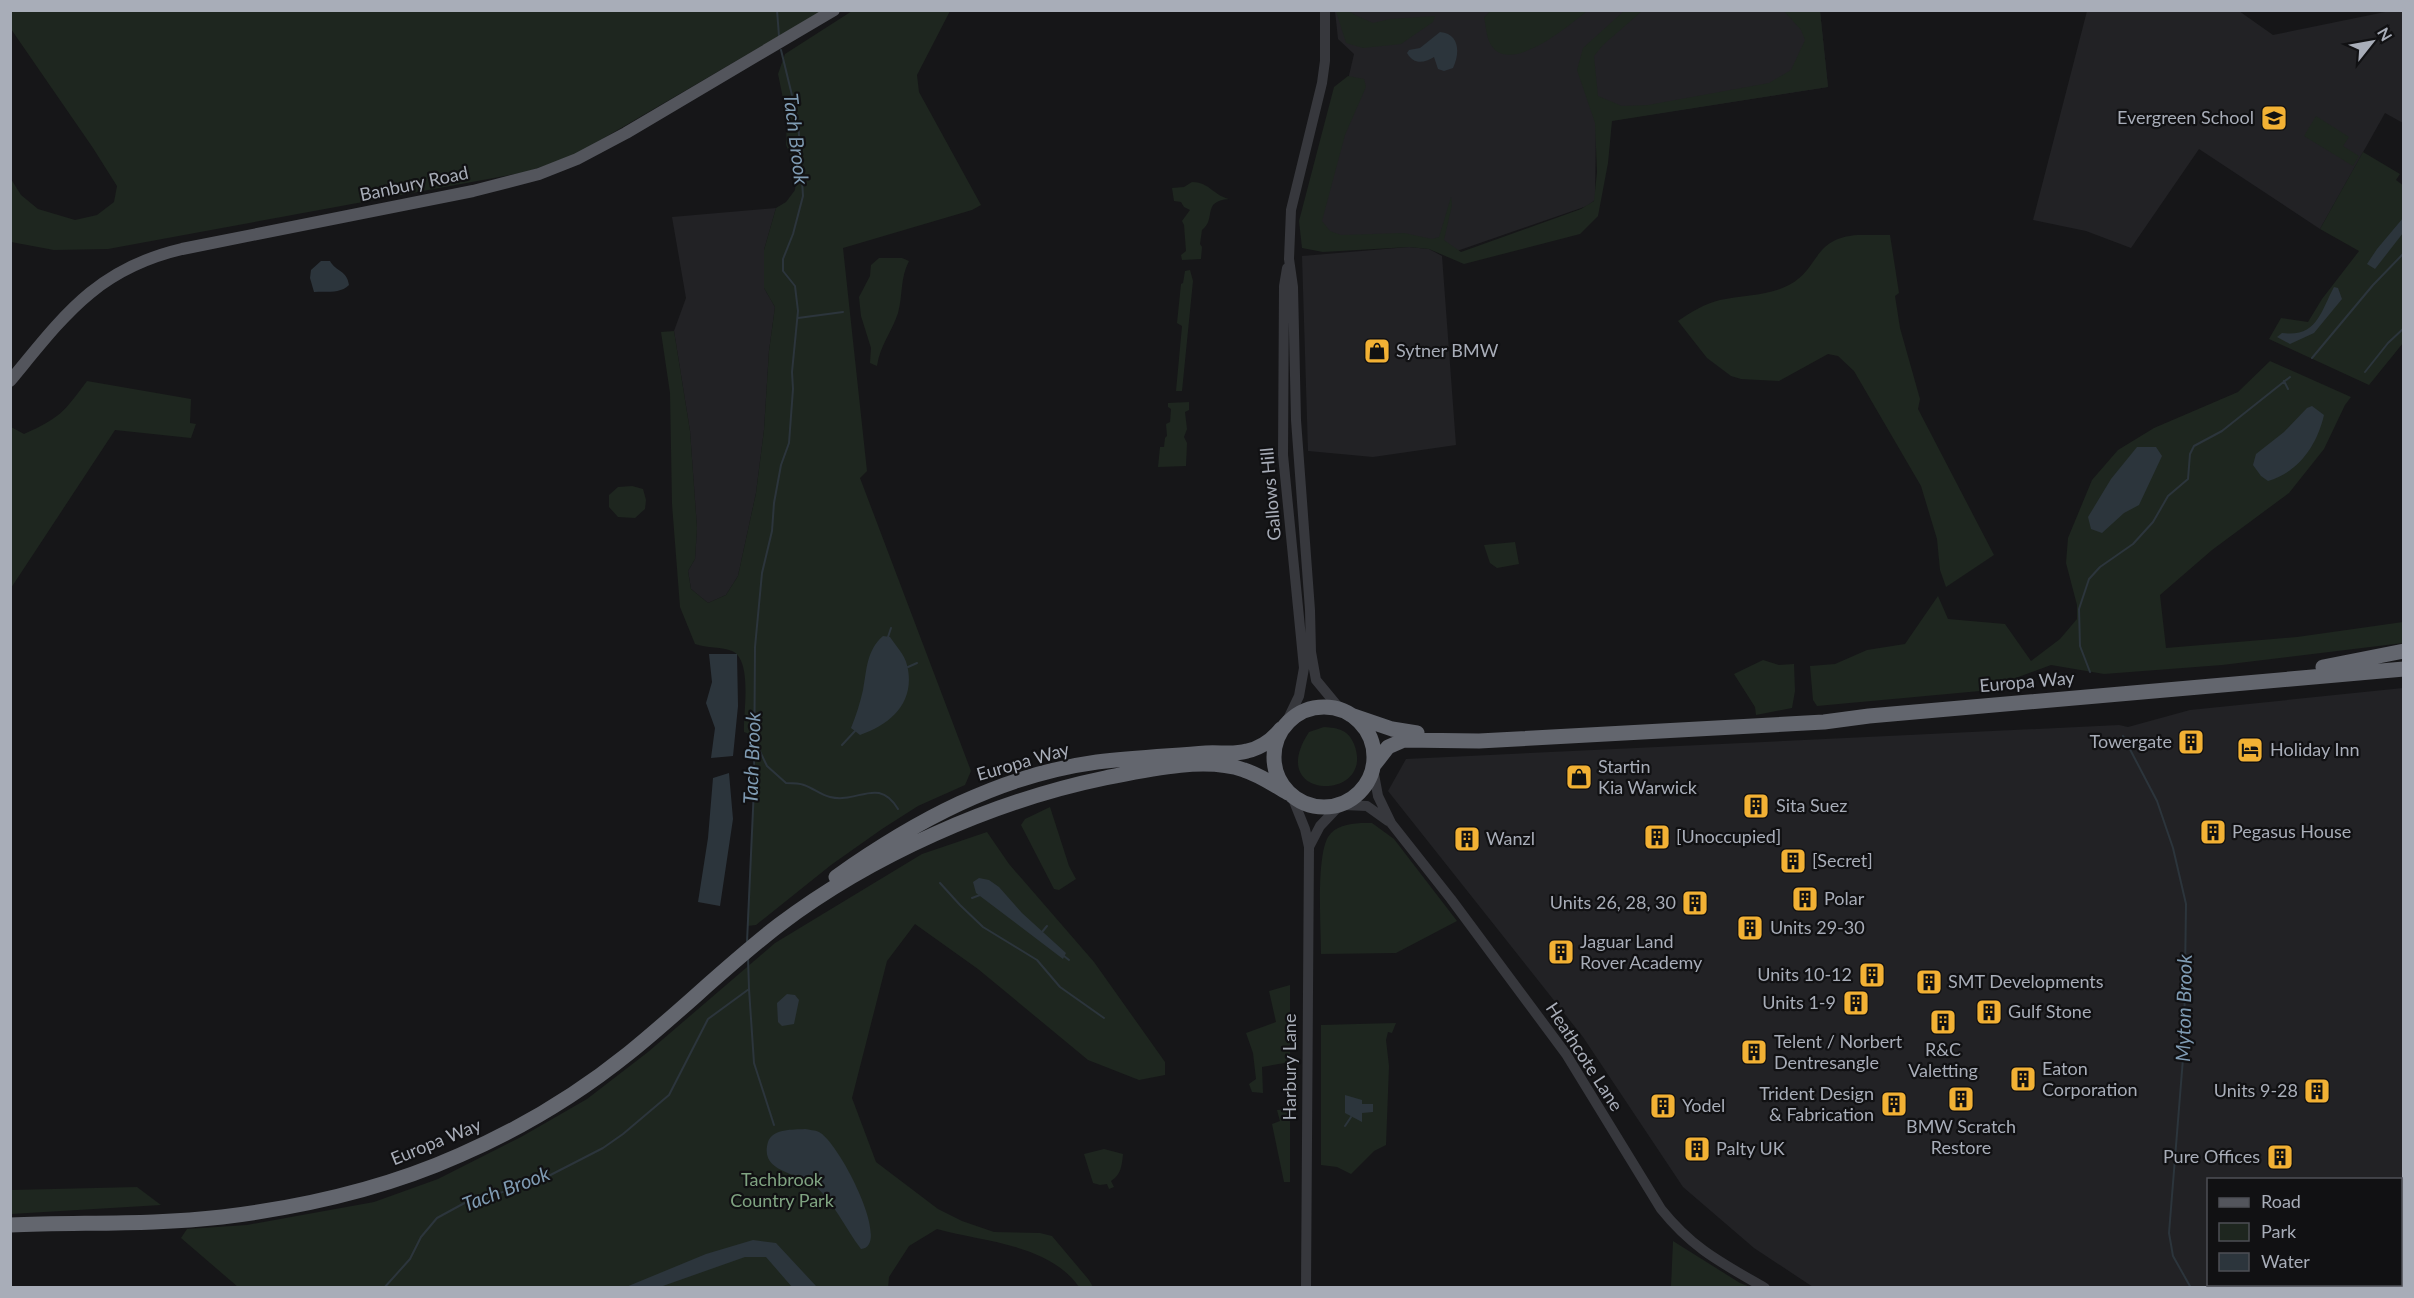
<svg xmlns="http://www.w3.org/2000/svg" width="2414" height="1298" viewBox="0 0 2414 1298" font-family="Lato,sans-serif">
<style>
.built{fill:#222225;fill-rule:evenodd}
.green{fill:#1e261f}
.water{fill:#2c353c}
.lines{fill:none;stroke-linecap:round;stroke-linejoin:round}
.stream{stroke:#2c353c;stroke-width:2}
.minor{stroke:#37383d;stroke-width:10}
.major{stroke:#53555c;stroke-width:12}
.highway{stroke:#63666e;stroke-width:15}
.labels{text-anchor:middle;stroke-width:4.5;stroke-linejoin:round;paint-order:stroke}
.poi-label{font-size:18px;fill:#a8adb8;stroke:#111113;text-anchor:start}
.street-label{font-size:18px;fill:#a8adb8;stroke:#111113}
.park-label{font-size:18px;fill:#7fa381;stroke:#111113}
.water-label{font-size:20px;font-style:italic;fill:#7f9bb3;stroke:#111113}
</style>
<rect width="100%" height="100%" fill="#161618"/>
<path class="built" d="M 1335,11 L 1820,11 L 1828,87 L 1596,123 L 1595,200 L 1587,206 L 1454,252 L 1409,240 L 1311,239 L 1354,54 L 1338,39 Z
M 2087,11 L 2239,11 L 2273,35 L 2390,11 L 2403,11 L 2403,123 L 2385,113 L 2320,229 L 2199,149 L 2131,248 L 2086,231 L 2033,220 Z
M 776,208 L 764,250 L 764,288 L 775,307 L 769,351 L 764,430 L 756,493 L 738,576 L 726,595 L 708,603 L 691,589 L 688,571 L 695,559 L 697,528 L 690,431 L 674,331 L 686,298 L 672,217 Z
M 1409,247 L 1429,249 L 1442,256 L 1456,445 L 1373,457 L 1308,451 L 1302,256 Z
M 2403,688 L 2403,1287 L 1813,1287 L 1754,1248 L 1683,1187 L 1583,1037 L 1388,791 L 1406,759 L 2119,725 L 2128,727 L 2190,710 ZM 2208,1180 L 2400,1180 L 2400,1284 L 2208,1284 Z"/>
<path class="green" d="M 10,11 L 822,11 L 573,156 L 526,172 L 108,249 L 54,250 L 11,242 L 11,179 L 21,195 L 38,209 L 75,220 L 97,215 L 114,202 L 117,186 L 93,148 L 11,29 Z
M 852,11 L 950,11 L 917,75 L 919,92 L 981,205 L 972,210 L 843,248 L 867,471 L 860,478 L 971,771 L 965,785 L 918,806 L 882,829 L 831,865 L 756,925 L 747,926 L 757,728 L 752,735 L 744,732 C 743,714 753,660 732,651 C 723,647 706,648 695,644 L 680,607 L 672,504 L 670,393 L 661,332 L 674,331 L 690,431 L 697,528 L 695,559 L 688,571 L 691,589 L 708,603 L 726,595 L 738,576 L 756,493 L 764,430 L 769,351 L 775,307 L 764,288 L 764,250 L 776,208 L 786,202 L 795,190 L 797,170 L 786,145 L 787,118 L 778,74 L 785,54 Z
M 1336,11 L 1349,11 L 1355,15 L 1373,23 L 1390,19 L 1435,16 L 1433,22 L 1401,44 L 1363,48 L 1346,43 Z
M 1490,11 L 1490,10 L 1587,11 C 1570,25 1505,80 1489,41 C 1486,34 1486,25 1484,18 Z
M 1624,11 L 1642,11 L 1603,45 L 1594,56 L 1598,96 L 1622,106 L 1648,105 L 1769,83 L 1791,70 L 1805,40 L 1801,30 L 1784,11 L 1820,11 L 1828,87 L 1612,121 L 1608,163 L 1598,216 L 1580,234 L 1464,264 L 1429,249 L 1409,247 L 1323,252 L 1302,248 L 1299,221 L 1334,87 L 1348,76 L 1364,79 L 1366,87 L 1345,135 L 1322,221 L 1330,231 L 1341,235 L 1404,233 L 1432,239 L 1439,237 L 1451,197 L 1452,205 L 1444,240 L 1461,252 L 1581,209 L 1594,201 L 1597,172 L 1595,123 L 1577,70 L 1583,48 Z
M 2316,116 L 2349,137 L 2343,146 L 2359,156 L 2353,166 L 2304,136 Z
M 2363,152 L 2400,174 L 2396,180 L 2404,186 L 2403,343 L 2369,385 L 2269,339 L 2281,318 L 2308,322 L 2322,299 L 2359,251 L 2320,229 Z
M 1192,182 C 1209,182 1213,195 1229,199 C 1201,201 1217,219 1202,230 L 1200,244 L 1202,247 L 1201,259 L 1182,260 L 1181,255 L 1186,251 L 1184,225 L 1182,221 L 1190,210 L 1184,207 L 1181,202 L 1174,201 L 1172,188 L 1184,187 Z
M 1858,235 L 1890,235 L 1899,293 L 1895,296 L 1900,328 L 1920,399 L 1918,409 L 1994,555 L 1946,587 L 1940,570 L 1937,539 L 1921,486 L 1854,371 L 1838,356 L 1828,354 L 1779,381 L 1741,379 L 1731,376 L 1707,358 L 1678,321 C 1691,312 1704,304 1720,300 C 1742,295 1768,296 1789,285 C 1820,269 1812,238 1858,235 Z
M 879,258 L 902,258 L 909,261 C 900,278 903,295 898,313 C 892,332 880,345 877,366 L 870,363 L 871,348 L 861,316 L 859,297 L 870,276 L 871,265 Z
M 1190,270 L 1193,281 L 1182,391 L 1176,391 L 1182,326 L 1177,323 L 1181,284 L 1183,283 L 1185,271 Z
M 2270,361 L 2351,397 L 2345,405 L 2324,449 L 2289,493 L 2212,550 L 2160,595 L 2166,648 L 2297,637 L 2403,622 L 2403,643 L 2222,665 L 2104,674 L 2051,665 L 1980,691 L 1817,706 L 1813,700 L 1810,666 L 1835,664 L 1867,650 L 1905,644 L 1938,596 L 1948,619 L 2005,624 L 2031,661 L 2060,639 L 2077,619 L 2077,605 L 2066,563 L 2068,538 L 2092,480 L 2118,450 L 2154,428 L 2238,392 Z
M 87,381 L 191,399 L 190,423 L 196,424 L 191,438 L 115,430 L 11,588 L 11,427 L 24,434 C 60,418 64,412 87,381 Z
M 1189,402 L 1189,410 L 1185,412 L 1187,429 L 1184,437 L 1187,443 L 1186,466 L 1158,467 L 1160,447 L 1164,447 L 1165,438 L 1167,436 L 1166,424 L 1170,422 L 1171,409 L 1168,407 L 1168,403 Z
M 632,486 L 643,489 L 646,500 L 645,509 L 635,518 L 618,517 L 609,507 L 609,495 L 618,487 Z
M 1515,542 L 1519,564 L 1497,568 L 1490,563 L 1484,545 Z
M 1763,660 L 1779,665 L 1794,664 L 1795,691 L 1792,708 L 1756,715 L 1755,707 L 1734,674 Z
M 1324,727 C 1339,728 1348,730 1354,744 C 1377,802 1263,802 1309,732 Z
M 1050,807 L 1069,866 L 1076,879 L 1059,890 L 1054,889 L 1021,825 L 1025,819 Z
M 1361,823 L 1372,823 L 1394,839 L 1457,921 L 1396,953 L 1321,954 C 1321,928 1316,858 1328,837 C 1335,826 1348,824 1361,823 Z
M 987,832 L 1009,864 L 1094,962 L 1165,1062 L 1165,1075 L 1139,1080 L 1088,1060 L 978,969 L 915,924 L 887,961 L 852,1098 L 876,1162 L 938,1209 L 962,1221 L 994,1232 L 1040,1233 L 1052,1236 L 1089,1280 L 1093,1287 L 1079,1287 C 1049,1244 984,1242 937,1229 L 909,1246 L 889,1277 L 888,1288 L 238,1287 L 181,1238 L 187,1229 L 247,1225 L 374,1202 L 438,1179 L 521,1137 L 587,1099 L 648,1052 L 775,943 L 922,854 Z
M 1290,985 L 1290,1062 L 1262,1067 L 1263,1093 L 1252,1092 L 1249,1084 L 1256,1079 L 1253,1053 L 1246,1033 L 1276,1022 L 1269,991 Z
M 1396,1023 L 1392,1033 L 1388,1032 L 1386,1040 L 1389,1066 L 1386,1145 L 1374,1151 L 1351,1174 L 1337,1167 L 1321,1165 L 1321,1025 Z
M 1290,1109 L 1290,1182 L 1284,1182 L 1272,1124 L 1280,1121 L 1277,1110 Z
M 1104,1149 L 1123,1154 C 1122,1165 1121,1175 1111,1181 L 1114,1187 L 1109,1189 L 1107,1184 L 1100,1185 L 1093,1183 L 1084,1154 Z
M 137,1187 L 161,1205 L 11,1214 L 11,1190 Z
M 1673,1241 L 1740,1283 L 1750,1287 L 1671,1287 Z"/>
<path class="water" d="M 1440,32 C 1460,34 1460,53 1453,68 L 1444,71 L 1438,69 L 1434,57 C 1424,63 1414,65 1407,53 L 1409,50 L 1420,48 Z
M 2403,218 L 2403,233 L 2375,269 L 2367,264 L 2377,249 Z
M 321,261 L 330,261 C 336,272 347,270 349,285 C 340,294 327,291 314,292 L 310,278 L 311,270 Z
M 2334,287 L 2338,288 L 2342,299 L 2314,333 L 2290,344 L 2277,337 L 2282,333 C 2317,338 2321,311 2334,287 Z
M 2312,406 L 2324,415 C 2317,445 2299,472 2268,481 L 2261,476 L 2253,465 L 2256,454 L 2284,432 L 2307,408 Z
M 2137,447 L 2156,447 L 2162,456 L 2139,505 L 2124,513 L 2102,533 L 2091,529 L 2088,517 L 2111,479 Z
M 883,636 L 890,637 C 895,645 905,655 907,665 C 916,701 892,724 860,735 L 851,728 C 856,716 860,703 863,690 C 867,670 866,651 883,636 Z
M 709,654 L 737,654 L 738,706 L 733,756 L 711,758 L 715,728 L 706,703 L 712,682 Z
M 729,773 L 733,819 L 720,906 L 698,902 L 708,838 L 713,778 Z
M 979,878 L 989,880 L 999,887 L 1022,913 L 1066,953 L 1063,959 L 976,893 L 973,882 Z
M 787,994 L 795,995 L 799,1000 L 794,1024 L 782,1026 L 778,1022 L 777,1003 Z
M 1345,1095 L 1362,1100 L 1362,1104 L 1373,1104 L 1373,1112 L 1362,1113 L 1362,1122 L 1345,1113 Z
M 805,1129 C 809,1130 815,1130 819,1132 C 839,1142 893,1247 861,1249 C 845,1228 834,1202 814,1185 C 798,1172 759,1173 768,1142 C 773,1128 793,1130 805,1129 Z
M 753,1240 L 776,1243 L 816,1286 L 792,1287 L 766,1257 L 745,1257 L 660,1287 L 626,1287 L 706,1254 Z"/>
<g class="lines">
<path class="stream" d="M 777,10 L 779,36
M 798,318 L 843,312
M 2312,358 L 2373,285 L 2404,253
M 2365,372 L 2388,343 L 2404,328
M 2284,381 L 2288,389
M 888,637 L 891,628
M 908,667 L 917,663
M 2090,672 L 2080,646 L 2079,609 L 2089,579 L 2100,567 L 2133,544 L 2153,522 L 2168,496 L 2188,479 L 2190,454 L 2194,446 L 2222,431 L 2290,377
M 2123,736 L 2157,801 L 2173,848 L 2186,904 L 2184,1046 L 2169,1233 L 2173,1256 L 2191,1288
M 755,741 L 767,766 L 786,783 C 792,783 799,783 804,785 C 813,788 821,795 830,797 C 858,804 878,776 898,809
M 842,745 L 855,731
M 940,883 L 960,905 L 983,927 L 1037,960 L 1060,987 L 1104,1018
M 972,898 L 980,895
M 1042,932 L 1047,926
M 747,942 L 754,788 L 755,647 L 762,573 L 772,531 L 774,503 L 781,465 L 789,443 L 793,389 L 792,372 L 798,311 L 795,286 L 783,271 L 783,259 L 793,234 L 803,196 L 798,120 L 781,50
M 1064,956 L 1069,960
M 749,989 L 754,1063 L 774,1125
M 1345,1126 L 1351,1117
M 384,1288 L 410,1259 L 421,1237 L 437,1218 L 470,1200 L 531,1185 L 603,1148 L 623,1134 L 669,1095 L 708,1019 L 749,989 L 748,957"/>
<path class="minor" d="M 1325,10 L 1325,61 L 1322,83 L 1291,210 L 1289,259 L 1293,287 L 1296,420 L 1310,610 L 1311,652 L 1316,680 L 1340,709
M 1286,723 L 1299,696 L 1304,668 L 1283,455 L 1284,286 L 1287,268
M 1373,769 L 1378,796 L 1391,823 L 1451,899 L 1566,1054 L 1661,1209 C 1693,1249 1722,1263 1765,1288
M 1293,799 L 1305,829 L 1309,847 L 1306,1288
M 1344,805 L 1367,806 L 1388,821
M 1309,847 L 1320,826 L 1338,807"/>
<path class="major" d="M 10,381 C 63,317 96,269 182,249 L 473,191 L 539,174 L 577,159 L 626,133 L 834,10"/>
<path class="highway" d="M 2323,667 L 2404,651
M1274 757a50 50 0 1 1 100 0a50 50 0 1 1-100 0Z
M 1351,715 L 1392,729 L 1417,733
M 1374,765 L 1388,747 L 1404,740 L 1479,741 L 1824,722 L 1869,716 L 2404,669
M 836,877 C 915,821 1000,775 1097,762 C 1133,758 1170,756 1206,753 C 1220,752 1234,755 1247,751 C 1261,748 1272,740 1281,729
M 10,1225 C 81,1222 152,1225 222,1217 C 304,1207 384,1189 460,1155 C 520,1129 578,1094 629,1053 C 680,1012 727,965 779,925 C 870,856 993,801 1105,778 C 1145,770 1205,756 1244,770 C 1260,775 1274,785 1288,793"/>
</g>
<defs>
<symbol id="school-square" viewBox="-11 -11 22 22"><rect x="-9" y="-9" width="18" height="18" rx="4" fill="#f2b134" stroke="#111113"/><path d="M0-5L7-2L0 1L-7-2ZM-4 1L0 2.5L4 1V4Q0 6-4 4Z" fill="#111"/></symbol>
<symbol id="shop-square" viewBox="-11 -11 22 22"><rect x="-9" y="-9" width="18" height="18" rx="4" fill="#f2b134" stroke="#111113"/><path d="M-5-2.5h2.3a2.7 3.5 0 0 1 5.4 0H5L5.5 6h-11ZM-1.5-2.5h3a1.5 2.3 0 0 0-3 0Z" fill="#111"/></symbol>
<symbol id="building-square" viewBox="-11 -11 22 22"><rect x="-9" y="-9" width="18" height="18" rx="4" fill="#f2b134" stroke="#111113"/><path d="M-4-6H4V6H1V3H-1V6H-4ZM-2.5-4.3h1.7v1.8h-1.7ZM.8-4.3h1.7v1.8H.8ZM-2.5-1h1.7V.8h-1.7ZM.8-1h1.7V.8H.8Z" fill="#111"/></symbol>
<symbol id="hotel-square" viewBox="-11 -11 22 22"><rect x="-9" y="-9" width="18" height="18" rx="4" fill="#f2b134" stroke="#111113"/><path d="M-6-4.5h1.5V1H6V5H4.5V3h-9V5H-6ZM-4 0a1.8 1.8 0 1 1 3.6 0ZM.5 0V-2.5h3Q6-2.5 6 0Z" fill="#111"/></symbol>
</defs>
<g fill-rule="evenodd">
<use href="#school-square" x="2259" y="103" width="30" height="30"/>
<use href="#shop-square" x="1362" y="336" width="30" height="30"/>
<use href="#building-square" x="2176" y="727" width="30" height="30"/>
<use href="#hotel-square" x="2235" y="735" width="30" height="30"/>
<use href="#shop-square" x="1564" y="762" width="30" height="30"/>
<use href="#building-square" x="1741" y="791" width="30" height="30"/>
<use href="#building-square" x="2198" y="817" width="30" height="30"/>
<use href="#building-square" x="1642" y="822" width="30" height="30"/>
<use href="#building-square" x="1452" y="824" width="30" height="30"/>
<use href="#building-square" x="1778" y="846" width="30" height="30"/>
<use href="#building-square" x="1790" y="884" width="30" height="30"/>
<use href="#building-square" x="1680" y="888" width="30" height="30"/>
<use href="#building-square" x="1735" y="913" width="30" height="30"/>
<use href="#building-square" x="1546" y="937" width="30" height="30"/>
<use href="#building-square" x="1857" y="960" width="30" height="30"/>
<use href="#building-square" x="1914" y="967" width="30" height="30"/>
<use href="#building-square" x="1841" y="988" width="30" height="30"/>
<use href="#building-square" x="1974" y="997" width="30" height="30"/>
<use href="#building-square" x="1928" y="1007" width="30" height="30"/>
<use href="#building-square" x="1739" y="1037" width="30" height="30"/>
<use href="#building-square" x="2008" y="1064" width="30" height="30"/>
<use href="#building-square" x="2302" y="1076" width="30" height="30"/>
<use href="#building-square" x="1946" y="1084" width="30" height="30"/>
<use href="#building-square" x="1879" y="1089" width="30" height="30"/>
<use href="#building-square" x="1648" y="1091" width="30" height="30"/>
<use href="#building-square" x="1682" y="1134" width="30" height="30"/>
<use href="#building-square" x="2265" y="1142" width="30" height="30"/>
</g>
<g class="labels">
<g class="poi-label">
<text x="2254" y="124" text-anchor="end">Evergreen School</text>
<text x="1396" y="357">Sytner BMW</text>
<text x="2172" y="748" text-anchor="end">Towergate</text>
<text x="2270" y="756">Holiday Inn</text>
<text x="1598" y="773">Startin<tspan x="1598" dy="21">Kia Warwick</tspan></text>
<text x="1776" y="812">Sita Suez</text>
<text x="2232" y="838">Pegasus House</text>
<text x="1676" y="843">[Unoccupied]</text>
<text x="1486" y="845">Wanzl</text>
<text x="1812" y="867">[Secret]</text>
<text x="1824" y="905">Polar</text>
<text x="1676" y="909" text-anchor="end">Units 26, 28, 30</text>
<text x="1770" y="934">Units 29-30</text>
<text x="1580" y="948">Jaguar Land<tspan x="1580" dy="21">Rover Academy</tspan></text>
<text x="1852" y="981" text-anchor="end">Units 10-12</text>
<text x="1948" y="988">SMT Developments</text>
<text x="1836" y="1009" text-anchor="end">Units 1-9</text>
<text x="2008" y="1018">Gulf Stone</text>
<text x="1774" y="1048">Telent / Norbert<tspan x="1774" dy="21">Dentresangle</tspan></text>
<text x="1943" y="1056" text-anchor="middle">R&amp;C<tspan x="1943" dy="21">Valetting</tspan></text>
<text x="2042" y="1075">Eaton<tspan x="2042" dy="21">Corporation</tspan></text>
<text x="2298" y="1097" text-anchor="end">Units 9-28</text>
<text x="1874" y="1100" text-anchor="end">Trident Design<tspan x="1874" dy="21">&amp; Fabrication</tspan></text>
<text x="1682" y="1112">Yodel</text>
<text x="1961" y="1133" text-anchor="middle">BMW Scratch<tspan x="1961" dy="21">Restore</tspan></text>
<text x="1716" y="1155">Palty UK</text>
<text x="2260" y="1163" text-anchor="end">Pure Offices</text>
</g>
<g class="street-label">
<text transform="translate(414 184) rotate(-12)" y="6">Banbury Road</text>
<text transform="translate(1271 494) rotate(-95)" y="6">Gallows Hill</text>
<text transform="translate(2027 682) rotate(-5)" y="6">Europa Way</text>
<text transform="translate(1023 762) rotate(-16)" y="6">Europa Way</text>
<text transform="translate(1584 1057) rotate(57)" y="6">Heathcote Lane</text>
<text transform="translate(1290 1067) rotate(-90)" y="6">Harbury Lane</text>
<text transform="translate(436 1142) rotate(-22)" y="6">Europa Way</text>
</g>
<g class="park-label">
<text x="782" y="1186">Tachbrook<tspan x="782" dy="21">Country Park</tspan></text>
</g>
<g class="water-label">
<text transform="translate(796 139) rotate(83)" y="7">Tach Brook</text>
<text transform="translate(752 758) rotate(-88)" y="7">Tach Brook</text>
<text transform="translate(2184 1008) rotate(-89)" y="7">Myton Brook</text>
<text transform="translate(506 1189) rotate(-21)" y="7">Tach Brook</text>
</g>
</g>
<rect width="2414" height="1298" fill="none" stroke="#a8adb8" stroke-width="24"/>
<rect x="2207" y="1178" width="195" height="108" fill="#111113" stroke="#4d4f55" stroke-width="1.5"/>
<rect x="2219" y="1198" width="30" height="9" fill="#53555c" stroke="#4d4f55" stroke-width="1.5"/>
<text x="2261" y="1208" font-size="18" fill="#a8adb8">Road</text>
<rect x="2219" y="1223" width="30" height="18" fill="#1e261f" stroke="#4d4f55" stroke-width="1.5"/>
<text x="2261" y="1238" font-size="18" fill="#a8adb8">Park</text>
<rect x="2219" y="1253" width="30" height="18" fill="#2c353c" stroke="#4d4f55" stroke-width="1.5"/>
<text x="2261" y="1268" font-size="18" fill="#a8adb8">Water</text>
<g transform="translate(2372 42) rotate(59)" stroke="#111113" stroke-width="4.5" paint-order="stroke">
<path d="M0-4.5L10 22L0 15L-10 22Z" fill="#a8adb8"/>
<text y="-9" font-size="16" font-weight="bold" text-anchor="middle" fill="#a8adb8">N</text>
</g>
</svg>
